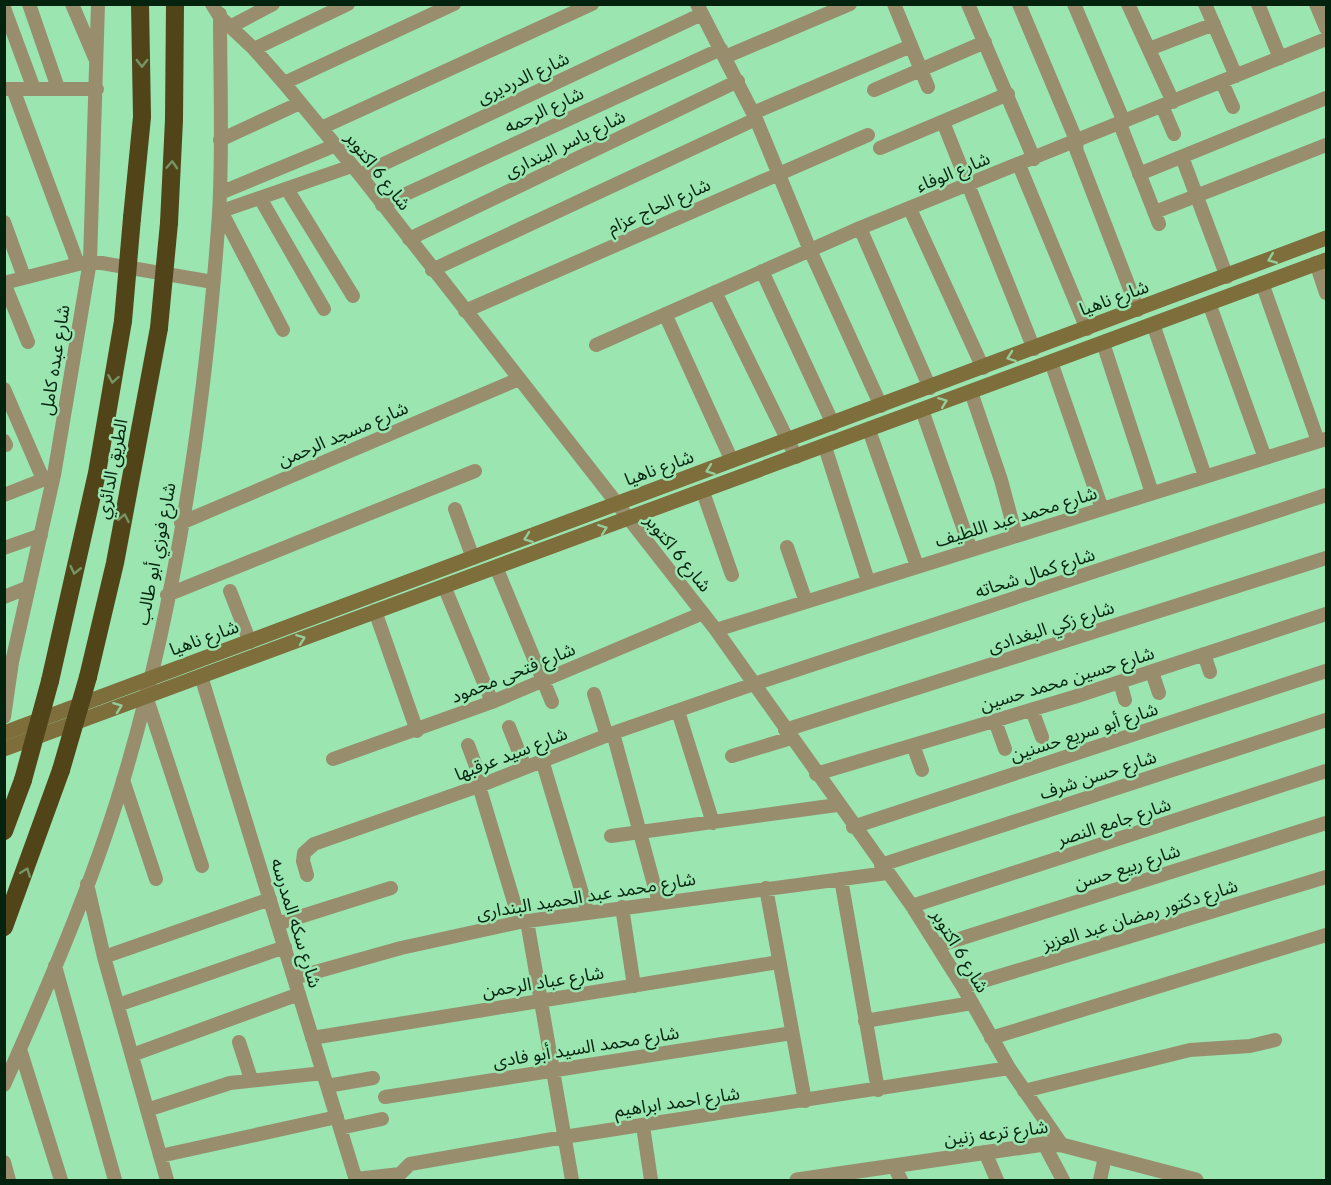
<svg xmlns="http://www.w3.org/2000/svg" width="1331" height="1185" viewBox="0 0 1331 1185" font-family="Lato,'Noto Sans Arabic',sans-serif">
<style>
.lines{fill:none;stroke-linecap:round;stroke-linejoin:round}
.minor{stroke:#988e6e;stroke-width:14}
.tertiary{stroke:#988e6e;stroke-width:15}
.secondary{stroke:#7d6e3c;stroke-width:15}
.motorway{stroke:#514419;stroke-width:18}
.motorway-bridge{stroke:#514419;stroke-width:18}
.oneway{stroke:#769464}
.oneway2{stroke:#94cd99}
.labels{text-anchor:middle;stroke-width:5;stroke-linejoin:round;paint-order:stroke}
.street-label{font-size:18px;fill:#03230f;stroke:#9ae5b0}
</style>
<rect width="100%" height="100%" fill="#9ae5b0"/>
<g class="lines">
<path class="minor" d="M 29,4 L 58,88
M 72,4 L 95,58
M 212,4 L 220,17 L 254,49 L 284,83 L 360,175 L 716,630 L 912,906 L 963,987 L 1009,1068 L 1062,1145
M 697,4 L 756,119 L 810,250 L 881,406
M 894,4 L 928,87
M 968,4 L 1034,159
M 1019,4 L 1077,142 L 1076,149 L 1138,310
M 1074,4 L 1124,122
M 1128,4 L 1173,102
M 1205,4 L 1236,76
M 1258,4 L 1280,58
M 1316,4 L 1326,28
M 4,8 L 34,89
M 230,27 L 273,4
M 254,49 L 348,4
M 1149,49 L 1214,24
M 725,57 L 850,4
M 1222,82 L 1233,107
M 284,83 L 454,4
M 7,89 L 97,89
M 13,89 L 78,264
M 874,90 L 985,42
M 1162,106 L 1174,134
M 753,113 L 911,46
M 943,122 L 1034,349
M 1120,124 L 1159,224
M 321,128 L 592,4
M 220,140 L 300,103
M 880,148 L 1008,94
M 1182,157 L 1227,277
M 1019,165 L 1087,329
M 1139,174 L 1326,98
M 360,175 L 702,14
M 287,189 L 353,296
M 220,193 L 336,145
M 260,198 L 324,309
M 382,205 L 721,49
M 910,209 L 983,368
M 221,211 L 283,330
M 219,212 L 352,166
M 1155,212 L 1326,145
M 4,222 L 24,277
M 860,228 L 930,388
M 409,239 L 738,81
M 1316,263 L 1326,293
M 432,270 L 756,119
M 762,271 L 833,424
M 4,283 L 90,261 L 213,282
M 4,283 L 28,342
M 1262,283 L 1318,441
M 715,292 L 796,457
M 1209,303 L 1265,458
M 465,311 L 868,135
M 665,314 L 732,461
M 1153,324 L 1205,476
M 1103,343 L 1152,493
M 596,345 L 860,228 L 1326,39
M 1051,362 L 1102,509
M 4,389 L 43,479
M 971,392 L 1001,480 L 1016,536
M 922,410 L 971,550
M 869,430 L 917,566
M 4,441 L 6,445
M 825,447 L 868,581
M 703,492 L 732,575
M 4,495 L 50,477
M 455,509 L 473,558
M 181,523 L 519,379
M 787,547 L 806,602
M 4,548 L 41,535
M 496,567 L 552,702
M 444,586 L 492,702
M 230,591 L 250,642
M 167,595 L 475,471
M 4,597 L 29,587
M 375,611 L 417,731
M 716,630 L 1326,439
M 1204,654 L 1210,672
M 1152,672 L 1159,693
M 201,676 L 356,1180
M 1120,682 L 1125,700
M 594,694 L 607,736
M 146,696 L 202,866
M 1032,710 L 1042,737
M 678,711 L 713,823
M 4,717 L 12,662 L 54,475 L 90,261 L 98,4
M 995,721 L 1005,749
M 509,727 L 525,767
M 785,730 L 1326,558
M 613,733 L 659,903
M 468,745 L 483,785
M 913,745 L 922,770
M 732,756 L 791,738
M 333,759 L 492,702 L 703,613
M 542,760 L 588,913
M 816,774 L 1074,697 L 1326,614
M 123,780 L 156,879
M 479,786 L 520,922
M 853,827 L 1326,671
M 611,836 L 837,805
M 881,865 L 1326,720
M 307,875 L 303,861 L 304,853 L 314,844 L 479,786 L 613,733 L 754,684 L 1326,495
M 841,879 L 878,1090
M 87,884 L 104,957 L 167,1180
M 766,888 L 805,1101
M 912,906 L 1326,771
M 622,907 L 634,986
M 527,921 L 572,1180
M 277,924 L 391,888
M 937,946 L 1326,823
M 104,957 L 270,899
M 55,966 L 115,1180
M 294,978 L 401,948 L 520,922 L 887,873
M 963,987 L 1326,877
M 118,1005 L 285,947
M 865,1021 L 972,1003
M 312,1038 L 779,962
M 991,1038 L 1326,935
M 239,1042 L 251,1079
M 20,1049 L 61,1180
M 132,1055 L 299,994
M 4,1085 C 48,986 92,885 123,781 C 177,600 206,402 219,214 C 223,148 220,80 220,14
M 327,1086 L 373,1078
M 1024,1091 L 1190,1050 L 1250,1046 L 1275,1040
M 385,1097 L 792,1033
M 147,1110 L 230,1083 L 323,1073
M 643,1126 L 651,1180
M 340,1128 L 382,1119
M 1044,1144 L 1063,1180
M 985,1152 L 997,1180
M 160,1156 L 337,1117
M 4,1162 L 9,1180
M 894,1166 L 901,1180
M 356,1179 L 400,1174 L 410,1164 L 564,1137 L 1009,1068
M 1100,1180 L 1105,1157"/>
<path class="tertiary" d="M 797,1180 L 1044,1144 L 1062,1145 L 1196,1180"/>
<path class="secondary" d="M 4,733 L 1326,238
M 4,749 L 1326,260"/>
<path class="motorway" d="M 132,218 L 142,117 L 140,4
M 169,223 L 174,120 L 175,4
M 88,677 L 115,563 L 159,328
M 50,681 L 97,473 L 123,321
M 4,831 L 23,780
M 4,927 L 61,770"/>
<path class="motorway-bridge" d="M 123,321 L 132,218
M 159,328 L 169,223
M 61,770 L 88,677
M 23,780 L 50,681"/>
</g>
<defs><path id="oneway-chevron" d="M-2-3.5L2.5 0L-2 3.5" fill="none" stroke-width="1.6" stroke-linecap="round" stroke-linejoin="round" transform="scale(1.5)"/></defs>
<g class="oneway">
<use href="#oneway-chevron" transform="translate(142 63) rotate(90)"/>
<use href="#oneway-chevron" transform="translate(172 165) rotate(-87)"/>
<use href="#oneway-chevron" transform="translate(113 379) rotate(100)"/>
<use href="#oneway-chevron" transform="translate(124 518) rotate(-79)"/>
<use href="#oneway-chevron" transform="translate(75 570) rotate(103)"/>
<use href="#oneway-chevron" transform="translate(26 872) rotate(-69)"/>
</g>
<g class="oneway2">
<use href="#oneway-chevron" transform="translate(1272 259) rotate(158)"/>
<use href="#oneway-chevron" transform="translate(1011 357) rotate(160)"/>
<use href="#oneway-chevron" transform="translate(943 402) rotate(-21)"/>
<use href="#oneway-chevron" transform="translate(710 470) rotate(160)"/>
<use href="#oneway-chevron" transform="translate(603 529) rotate(-20)"/>
<use href="#oneway-chevron" transform="translate(528 538) rotate(160)"/>
<use href="#oneway-chevron" transform="translate(301 639) rotate(-20)"/>
<use href="#oneway-chevron" transform="translate(118 707) rotate(-20)"/>
</g>
<g class="labels">
<g class="street-label">
<text transform="translate(523 78) rotate(-25)" y="6">شارع الدرديرى</text>
<text transform="translate(544 110) rotate(-25)" y="6">شارع الرحمه</text>
<text transform="translate(565 144) rotate(-26)" y="6">شارع ياسر البندارى</text>
<text transform="translate(378 171) rotate(52)" y="6">شارع 6 اكتوبر</text>
<text transform="translate(953 172) rotate(-22)" y="6">شارع الوفاء</text>
<text transform="translate(659 206) rotate(-24)" y="6">شارع الحاج عزام</text>
<text transform="translate(1114 298) rotate(-20)" y="6">شارع ناهيا</text>
<text transform="translate(55 360) rotate(-81)" y="6">شارع عبده كامل</text>
<text transform="translate(343 434) rotate(-23)" y="6">شارع مسجد الرحمن</text>
<text transform="translate(659 468) rotate(-20)" y="6">شارع ناهيا</text>
<text transform="translate(112 469) rotate(-79)" y="6">الطريق الدائري</text>
<text transform="translate(1016 517) rotate(-17)" y="6">شارع محمد عبد اللطيف</text>
<text transform="translate(678 553) rotate(51)" y="6">شارع 6 اكتوبر</text>
<text transform="translate(156 554) rotate(-79)" y="6">شارع فوزي أبو طالب</text>
<text transform="translate(1035 573) rotate(-18)" y="6">شارع كمال شحاته</text>
<text transform="translate(1051 627) rotate(-18)" y="6">شارع زكي البغدادى</text>
<text transform="translate(204 638) rotate(-20)" y="6">شارع ناهيا</text>
<text transform="translate(513 673) rotate(-22)" y="6">شارع فتحى محمود</text>
<text transform="translate(1067 679) rotate(-17)" y="6">شارع حسين محمد حسين</text>
<text transform="translate(1084 732) rotate(-18)" y="6">شارع أبو سريع حسنين</text>
<text transform="translate(511 754) rotate(-21)" y="6">شارع سيد عرقبها</text>
<text transform="translate(1098 775) rotate(-18)" y="6">شارع حسن شرف</text>
<text transform="translate(1114 822) rotate(-18)" y="6">شارع جامع النصر</text>
<text transform="translate(1127 867) rotate(-18)" y="6">شارع ربيع حسن</text>
<text transform="translate(586 896) rotate(-9)" y="6">شارع محمد عبد الحميد البندارى</text>
<text transform="translate(1140 915) rotate(-17)" y="6">شارع دكتور رمضان عبد العزيز</text>
<text transform="translate(296 923) rotate(73)" y="6">شارع سكه المدرسه</text>
<text transform="translate(960 951) rotate(59)" y="6">شارع 6 اكتوبر</text>
<text transform="translate(543 982) rotate(-9)" y="6">شارع عباد الرحمن</text>
<text transform="translate(586 1047) rotate(-9)" y="6">شارع محمد السيد أبو فادى</text>
<text transform="translate(677 1102) rotate(-8)" y="6">شارع احمد ابراهيم</text>
<text transform="translate(996 1133) rotate(-7)" y="6">شارع ترعه زنين</text>
</g>
</g>
<rect width="1331" height="1185" fill="none" stroke="#03230f" stroke-width="12"/>
</svg>
